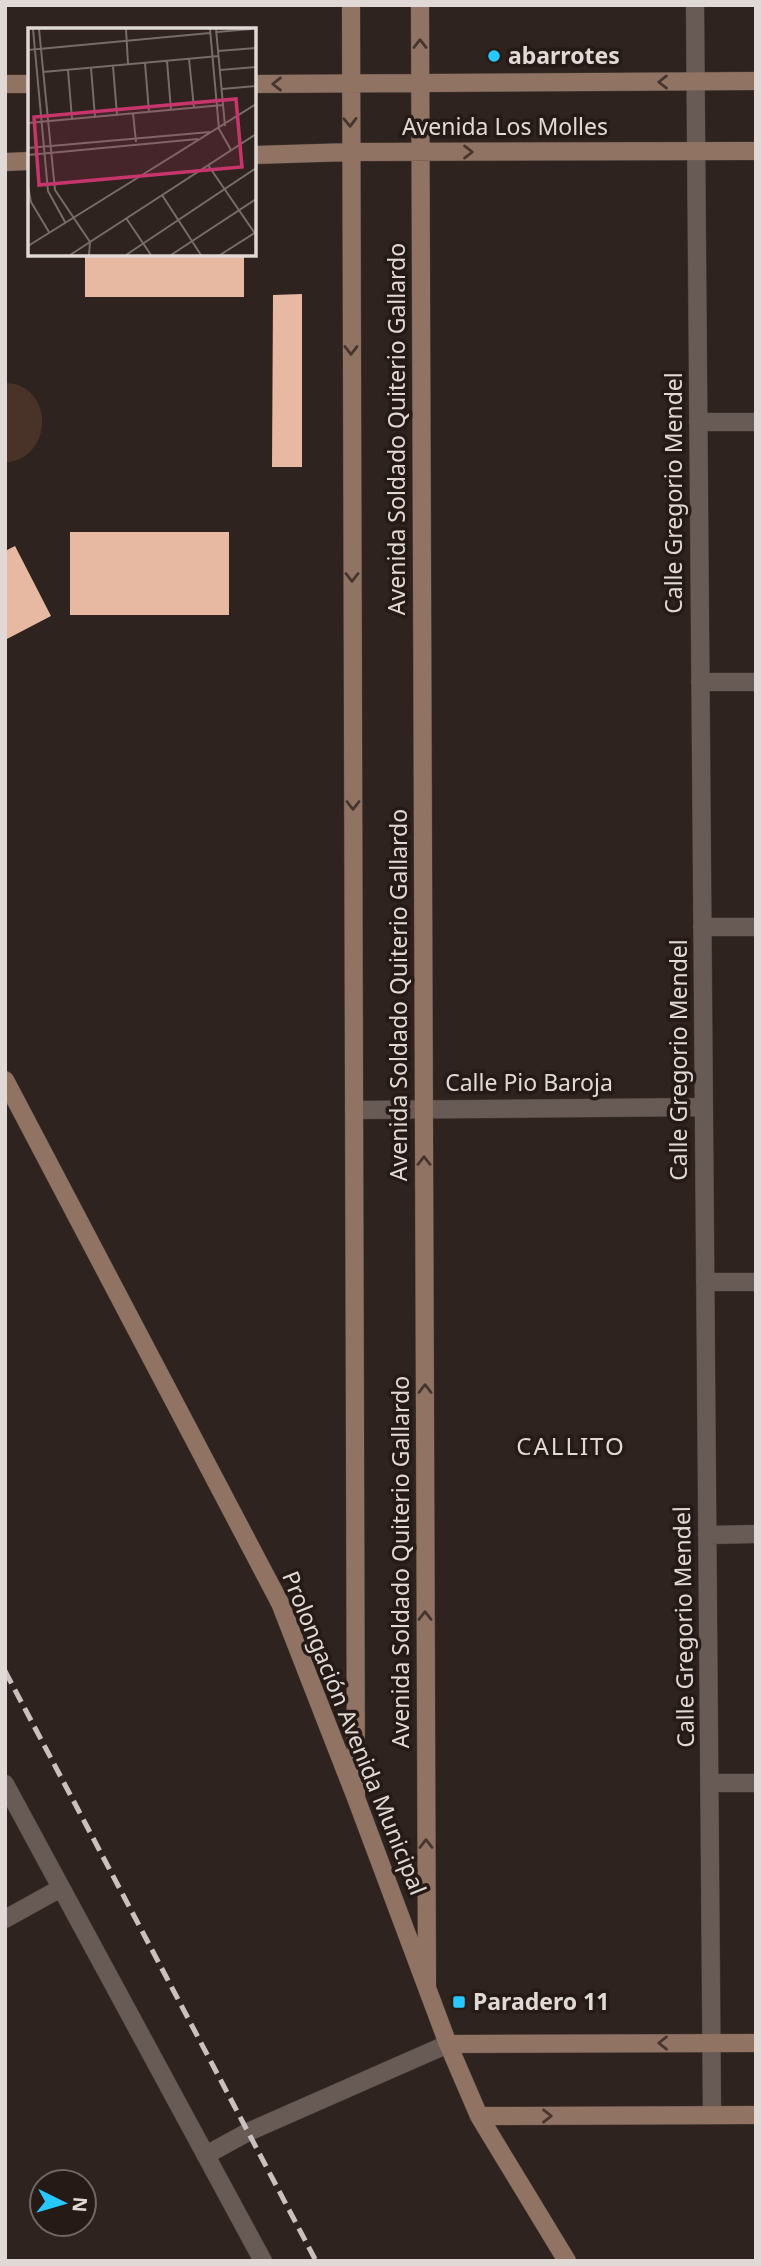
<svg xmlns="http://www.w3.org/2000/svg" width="761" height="2266" viewBox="0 0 761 2266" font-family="'Noto Sans',sans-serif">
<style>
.green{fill:#493227}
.building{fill:#e8b9a2}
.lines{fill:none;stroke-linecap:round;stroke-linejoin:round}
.street-casing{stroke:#473e39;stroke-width:19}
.secondary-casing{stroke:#473e39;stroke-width:19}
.street{stroke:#685b55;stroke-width:18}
.secondary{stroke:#917364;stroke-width:18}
.rail{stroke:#cac1be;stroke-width:5;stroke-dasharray:14 7;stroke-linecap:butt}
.oneway{stroke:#45352d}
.poi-dot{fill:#27c8ff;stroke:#251a15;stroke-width:2.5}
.labels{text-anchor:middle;stroke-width:7;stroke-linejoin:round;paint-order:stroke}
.poi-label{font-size:23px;font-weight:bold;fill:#e1d9d6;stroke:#251a15;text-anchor:start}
.street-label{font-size:23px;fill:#e1d9d6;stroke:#251a15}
.neighbourhood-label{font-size:24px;letter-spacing:2px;fill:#e1d9d6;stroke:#251a15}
.inset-road{fill:none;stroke:#766c68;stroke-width:2}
.view{fill:#c7356d;fill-opacity:0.15;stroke:#c7356d;stroke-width:3.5}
.inset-edge{fill:none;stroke:#e1d9d6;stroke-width:3.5}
</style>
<rect width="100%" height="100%" fill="#2e231e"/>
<path class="green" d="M 5,383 C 53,383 56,457 5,463 Z"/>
<path class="building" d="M 85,254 L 244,254 L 244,297 L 85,297 Z
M 302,294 L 302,467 L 272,467 L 273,295 Z
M 70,532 L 229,532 L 229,615 L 70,615 Z
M 15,546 L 51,616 L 5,640 L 5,551 Z"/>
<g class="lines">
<defs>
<path id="street" d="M 695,5 L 712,2115
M 698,422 L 756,422
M 700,682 L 756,682
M 702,927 L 756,927
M 354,1110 L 704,1107
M 705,1282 L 756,1282
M 707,1535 L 756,1534
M 710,1783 L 756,1783
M 5,1784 L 263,2261
M 5,1919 L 61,1888
M 206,2155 L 248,2132 L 448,2044"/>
<path id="secondary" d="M 351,5 L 356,1798
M 420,5 L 427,1986
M 5,84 L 30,84
M 254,84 L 756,81
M 254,155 L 351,152 L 756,151
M 5,162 L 30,161
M 5,1080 L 280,1603 L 356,1798 L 448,2044 L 479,2116 L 567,2261
M 448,2044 L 756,2043
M 479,2116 L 756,2115"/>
</defs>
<use href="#street" class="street-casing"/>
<use href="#secondary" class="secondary-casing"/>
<use href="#street" class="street"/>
<use href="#secondary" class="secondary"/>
<path class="rail" d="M 5,1671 L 316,2261"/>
</g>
<defs><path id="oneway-chevron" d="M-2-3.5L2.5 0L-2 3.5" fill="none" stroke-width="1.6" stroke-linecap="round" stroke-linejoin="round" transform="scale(1.75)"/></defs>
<g class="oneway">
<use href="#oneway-chevron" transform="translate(420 44) rotate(-90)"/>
<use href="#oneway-chevron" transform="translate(663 82) rotate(180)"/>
<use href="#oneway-chevron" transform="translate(277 84) rotate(-180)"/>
<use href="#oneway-chevron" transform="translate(350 122) rotate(89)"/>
<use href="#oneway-chevron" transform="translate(468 152)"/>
<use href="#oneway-chevron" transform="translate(351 350) rotate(90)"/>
<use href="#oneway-chevron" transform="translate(352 577) rotate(90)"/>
<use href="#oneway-chevron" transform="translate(353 805) rotate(90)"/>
<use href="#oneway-chevron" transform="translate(424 1161) rotate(-90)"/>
<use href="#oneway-chevron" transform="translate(425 1389) rotate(-90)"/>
<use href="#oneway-chevron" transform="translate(425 1616) rotate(-90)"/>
<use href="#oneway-chevron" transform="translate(426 1844) rotate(-90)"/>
<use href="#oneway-chevron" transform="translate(663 2043) rotate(180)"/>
<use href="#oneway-chevron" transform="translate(547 2116)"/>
</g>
<g class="poi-dot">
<circle cx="494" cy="56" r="7"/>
<rect x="452" y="1995" width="14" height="14" rx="3.5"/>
</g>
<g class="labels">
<g class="poi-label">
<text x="508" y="64">abarrotes</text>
<text x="473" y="2010">Paradero 11</text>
</g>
<g class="street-label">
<text x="505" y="135">Avenida Los Molles</text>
<text transform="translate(397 429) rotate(-90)" y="8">Avenida Soldado Quiterio Gallardo</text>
<text transform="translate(674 493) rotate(-90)" y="8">Calle Gregorio Mendel</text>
<text transform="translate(399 995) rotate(-90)" y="8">Avenida Soldado Quiterio Gallardo</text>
<text transform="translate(679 1060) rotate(-90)" y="8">Calle Gregorio Mendel</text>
<text x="529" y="1091">Calle Pio Baroja</text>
<text transform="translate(401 1562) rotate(-90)" y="8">Avenida Soldado Quiterio Gallardo</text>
<text transform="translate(684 1627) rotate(-91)" y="8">Calle Gregorio Mendel</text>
<text transform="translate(354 1733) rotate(68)" y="8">Prolongación Avenida Municipal</text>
</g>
<g class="neighbourhood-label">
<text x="571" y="1455">CALLITO</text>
</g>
</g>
<g transform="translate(28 28)">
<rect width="228" height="228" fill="#2e231e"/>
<path class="inset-road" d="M 5,1 L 20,163 L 37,194M 11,1 L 27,162 L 62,214 L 61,227M 98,1 L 100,36M 182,1 L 191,101 L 203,122M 188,1 L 197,98M 189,4 L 223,1M 0,22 L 182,5M 190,23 L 228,20M 161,31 L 166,80M 139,33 L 143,82M 117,35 L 121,84M 85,38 L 89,87M 63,40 L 67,89M 40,42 L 44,91M 192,42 L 228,39M 15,44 L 191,28M 194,61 L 228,58M 105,85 L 108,114M 0,95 L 195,77M 0,120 L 182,104M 0,127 L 170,111M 180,137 L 228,207M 0,158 L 3,174 L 21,204M 134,167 L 173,227M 98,190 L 123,227M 0,218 L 228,76M 42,227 L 228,106M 98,227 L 228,140M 143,227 L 228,171M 192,227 L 228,204"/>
<path class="view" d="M 208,71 L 214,139 L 11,157 L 6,89 Z"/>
<rect width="228" height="228" class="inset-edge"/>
</g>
<rect width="761" height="2266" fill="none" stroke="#e1d9d6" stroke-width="14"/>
<g transform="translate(63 2203) rotate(95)"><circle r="33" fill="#251a15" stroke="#706662" stroke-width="2"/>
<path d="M0-5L12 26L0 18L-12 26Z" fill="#27c8ff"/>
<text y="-10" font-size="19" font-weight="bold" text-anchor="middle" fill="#e1d9d6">N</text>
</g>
</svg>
